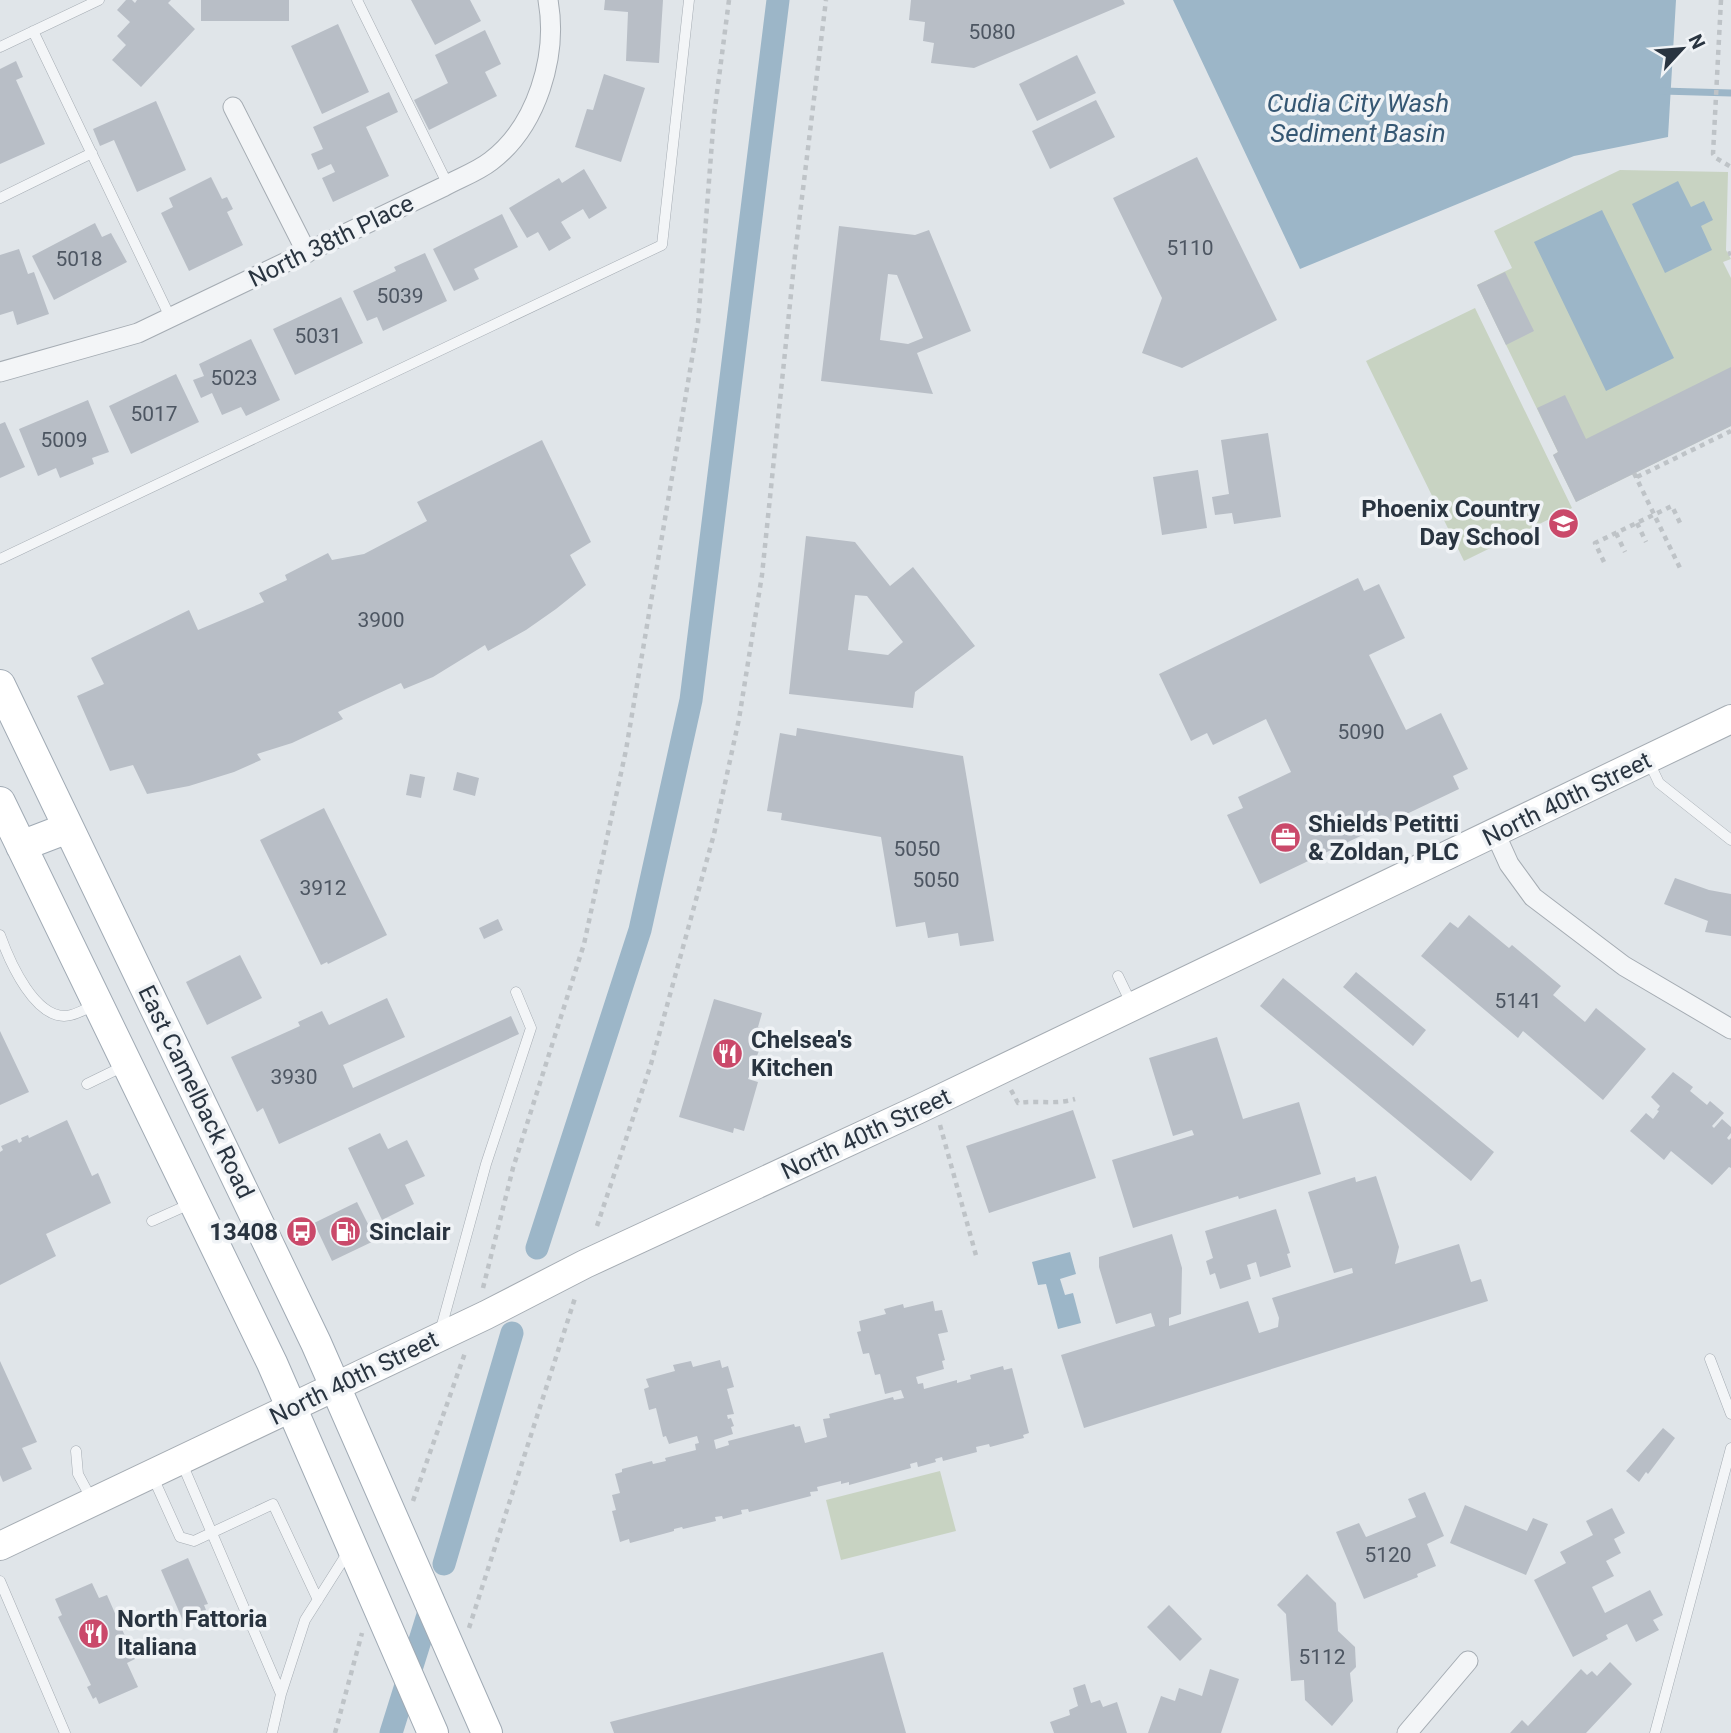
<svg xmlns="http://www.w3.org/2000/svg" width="1731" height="1733" viewBox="0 0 1731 1733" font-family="Roboto,sans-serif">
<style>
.green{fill:#c8d3c2}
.water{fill:#9cb6c8}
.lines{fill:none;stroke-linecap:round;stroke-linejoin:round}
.stream{stroke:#9cb6c8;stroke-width:7}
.canal{stroke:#9cb6c8;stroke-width:23}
.building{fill:#b8bec6;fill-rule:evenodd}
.lane-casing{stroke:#a5acb3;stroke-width:11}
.street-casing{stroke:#a5acb3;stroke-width:21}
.secondary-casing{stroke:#a5acb3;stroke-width:30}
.primary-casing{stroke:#a0aab4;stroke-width:32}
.path{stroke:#bec3c7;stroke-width:4.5;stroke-dasharray:5 5;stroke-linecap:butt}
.lane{stroke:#f3f5f7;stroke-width:10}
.street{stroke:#f3f5f7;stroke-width:19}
.secondary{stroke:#fff;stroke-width:28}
.primary{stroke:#fff;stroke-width:30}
.labels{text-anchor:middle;stroke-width:7;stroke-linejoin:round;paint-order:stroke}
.number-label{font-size:21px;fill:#4d5662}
.street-label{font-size:24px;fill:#293440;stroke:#f0f3f6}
.poi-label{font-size:24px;font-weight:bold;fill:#293440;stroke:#f0f3f6;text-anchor:start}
.water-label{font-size:26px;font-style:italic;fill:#355773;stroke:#f0f3f6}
</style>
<rect width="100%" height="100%" fill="#e0e5e9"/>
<path class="green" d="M 1620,170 L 1728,172 L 1726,250 L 1731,259 L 1723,262 L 1731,278 L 1731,426 L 1576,502 L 1553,455 L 1558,452 L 1477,285 L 1512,268 L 1494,231 Z
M 1475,308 L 1572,508 L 1464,561 L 1366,361 Z
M 940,1471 L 956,1531 L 841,1560 L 826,1500 Z"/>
<path class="water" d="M 1173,0 L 1676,0 L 1668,137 L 1574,156 L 1300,269 Z
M 1678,181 L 1691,207 L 1704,201 L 1713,220 L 1701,226 L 1712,250 L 1665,273 L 1632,204 Z
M 1602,210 L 1674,358 L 1606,391 L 1534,242 Z
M 1070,1252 L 1076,1274 L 1060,1279 L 1065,1295 L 1073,1293 L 1081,1323 L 1058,1329 L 1046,1284 L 1038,1285 L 1032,1262 Z"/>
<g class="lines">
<path class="stream" d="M 1662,91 L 1731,93"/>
<path class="canal" d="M 537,1248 L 640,930 L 691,700 L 778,0
M 444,1564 L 512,1333
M 391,1733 L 433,1599"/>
</g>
<path class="building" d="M 126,0 L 132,0 L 135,3 L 137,0 L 171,0 L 168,3 L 195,29 L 141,87 L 112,60 L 126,45 L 117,36 L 130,22 L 117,10 Z
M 201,0 L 289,0 L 289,21 L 201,21 Z
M 411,0 L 470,0 L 481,21 L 435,45 Z
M 605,0 L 663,0 L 659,63 L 626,61 L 628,12 L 604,10 Z
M 911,0 L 1123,0 L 1125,4 L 974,68 L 931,63 L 934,43 L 923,41 L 925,22 L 909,20 Z
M 338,24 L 369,92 L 322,114 L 291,46 Z
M 485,30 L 501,64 L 485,72 L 497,96 L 429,130 L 414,100 L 448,83 L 435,55 Z
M 1077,55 L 1096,93 L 1037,121 L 1019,84 Z
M 16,61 L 23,77 L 16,80 L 45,144 L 0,164 L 0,69 Z
M 604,74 L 645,88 L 621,162 L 575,147 L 587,109 L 593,110 Z
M 389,92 L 398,112 L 366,127 L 389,176 L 333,202 L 322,178 L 335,172 L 331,164 L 318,170 L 311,154 L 323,149 L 313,127 Z
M 1096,100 L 1115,137 L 1050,169 L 1032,131 Z
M 156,101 L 186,170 L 137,192 L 114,140 L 100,146 L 93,129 Z
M 1197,157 L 1277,320 L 1182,368 L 1142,353 L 1162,298 L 1113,198 Z
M 584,169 L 607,208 L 589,219 L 583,209 L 561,222 L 571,238 L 549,251 L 538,232 L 527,238 L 509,208 L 559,178 L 562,183 Z
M 211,177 L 222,199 L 227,197 L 233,209 L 227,212 L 243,245 L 189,271 L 161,213 L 173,207 L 169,198 Z
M 502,214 L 518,247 L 474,269 L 479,279 L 454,291 L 433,249 Z
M 95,223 L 102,237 L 111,233 L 127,262 L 54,300 L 32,256 Z
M 839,226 L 915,235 L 929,230 L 971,331 L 917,353 L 933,394 L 821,381 ZM 888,274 L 897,275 L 923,338 L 908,344 L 880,340 Z
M 19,249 L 28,274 L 34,272 L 49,314 L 17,325 L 13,311 L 0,315 L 0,255 Z
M 425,253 L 447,301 L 383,331 L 377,317 L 367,321 L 353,291 L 396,271 L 394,267 Z
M 1505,272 L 1534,331 L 1506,345 L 1477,285 Z
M 341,297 L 363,343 L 295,375 L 273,329 Z
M 251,339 L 280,400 L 246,416 L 241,407 L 222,415 L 212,393 L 201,398 L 193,380 L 204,376 L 199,364 Z
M 1731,367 L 1731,426 L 1576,502 L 1553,455 L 1558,452 L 1537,408 L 1565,395 L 1586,439 Z
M 176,374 L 199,422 L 131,454 L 109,406 Z
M 88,400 L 109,452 L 92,458 L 94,464 L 60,478 L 56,468 L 38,476 L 19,429 Z
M 5,422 L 25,467 L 0,478 L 0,424 Z
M 1268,433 L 1281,517 L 1234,524 L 1232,513 L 1215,515 L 1212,497 L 1229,494 L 1221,440 Z
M 542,440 L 591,542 L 570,555 L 586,585 L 556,609 L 526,630 L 488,651 L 485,645 L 433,677 L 404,689 L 401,683 L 338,712 L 343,719 L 292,743 L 257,754 L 261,760 L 234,772 L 189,786 L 147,794 L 133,765 L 110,771 L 77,696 L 104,684 L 91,658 L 189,610 L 198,630 L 264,602 L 259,593 L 287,580 L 285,575 L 328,553 L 332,560 L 364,554 L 427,521 L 417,502 Z
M 1198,470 L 1207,528 L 1162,535 L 1153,477 Z
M 806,536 L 855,542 L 890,586 L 913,567 L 975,646 L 915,692 L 913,708 L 789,694 ZM 855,595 L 867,596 L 903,642 L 888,655 L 848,650 Z
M 1358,578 L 1364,591 L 1379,584 L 1405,638 L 1369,655 L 1406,730 L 1441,713 L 1468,769 L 1453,776 L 1459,789 L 1260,884 L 1227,815 L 1243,808 L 1238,797 L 1291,772 L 1266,719 L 1213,745 L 1207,733 L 1191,741 L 1159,674 Z
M 797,728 L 963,756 L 994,941 L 960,946 L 958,933 L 928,938 L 925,922 L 896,927 L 881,837 L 781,820 L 782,813 L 767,811 L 780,733 L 796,736 Z
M 457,772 L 479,778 L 475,796 L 453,790 Z
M 410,774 L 425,777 L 421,798 L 406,795 Z
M 324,808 L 387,935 L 328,964 L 327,962 L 321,965 L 260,840 Z
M 1675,878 L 1709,890 L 1731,894 L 1731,936 L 1705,932 L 1708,921 L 1664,904 Z
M 1469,915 L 1509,948 L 1512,945 L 1561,986 L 1553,995 L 1585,1022 L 1596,1008 L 1646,1049 L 1603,1100 L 1523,1031 L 1518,1038 L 1421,956 L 1450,922 L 1458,928 Z
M 498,919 L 503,930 L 484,939 L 479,928 Z
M 240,955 L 262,998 L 207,1025 L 186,982 Z
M 1356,972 L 1426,1030 L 1413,1046 L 1343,987 Z
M 1283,978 L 1494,1152 L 1471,1181 L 1260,1006 Z
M 387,998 L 405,1037 L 343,1065 L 353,1088 L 511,1016 L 519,1034 L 279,1144 L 263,1108 L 257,1112 L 231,1057 L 300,1026 L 298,1022 L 322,1011 L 329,1025 Z
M 714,999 L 762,1013 L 758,1027 L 767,1030 L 748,1079 L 758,1082 L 744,1131 L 734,1128 L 733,1133 L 679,1117 Z
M 0,1031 L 29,1092 L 0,1105 Z
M 1217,1037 L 1243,1119 L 1299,1102 L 1321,1174 L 1239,1199 L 1238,1196 L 1133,1228 L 1112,1160 L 1194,1135 L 1192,1130 L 1173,1136 L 1149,1058 Z
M 1673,1072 L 1693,1087 L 1690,1091 L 1707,1105 L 1710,1101 L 1724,1113 L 1712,1126 L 1714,1128 L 1722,1119 L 1731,1127 L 1731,1133 L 1727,1138 L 1729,1140 L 1731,1138 L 1731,1168 L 1729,1167 L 1712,1185 L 1671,1151 L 1664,1160 L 1630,1131 L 1646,1113 L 1653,1119 L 1659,1111 L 1657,1110 L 1660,1106 L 1651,1097 Z
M 1073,1110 L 1096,1178 L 989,1213 L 966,1146 Z
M 67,1120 L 92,1176 L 98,1173 L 111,1203 L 46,1234 L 56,1256 L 0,1285 L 0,1152 L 3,1150 L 1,1146 L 17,1139 L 19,1143 L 22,1141 L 21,1138 L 28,1135 L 29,1138 Z
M 380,1133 L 388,1149 L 407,1140 L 425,1176 L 405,1185 L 414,1204 L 382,1220 L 348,1148 Z
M 1376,1176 L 1399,1247 L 1395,1264 L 1459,1244 L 1471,1282 L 1481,1279 L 1488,1301 L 1084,1428 L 1061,1355 L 1155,1326 L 1151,1313 L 1116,1324 L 1099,1267 L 1099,1257 L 1172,1234 L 1182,1268 L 1181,1314 L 1169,1318 L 1169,1326 L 1248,1301 L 1259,1333 L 1278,1327 L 1279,1318 L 1272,1298 L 1353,1273 L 1352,1268 L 1334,1273 L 1308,1192 L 1355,1177 L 1356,1182 Z
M 357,1202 L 376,1240 L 332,1261 L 314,1223 Z
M 1276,1209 L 1290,1253 L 1287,1254 L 1291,1267 L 1260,1277 L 1256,1262 L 1247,1265 L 1251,1279 L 1220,1289 L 1215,1273 L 1210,1275 L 1206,1261 L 1213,1258 L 1205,1231 Z
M 933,1301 L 935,1311 L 942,1310 L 948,1332 L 938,1334 L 945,1360 L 942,1361 L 944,1369 L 916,1377 L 918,1384 L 923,1383 L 924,1389 L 957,1380 L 957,1383 L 971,1379 L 970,1375 L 1003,1366 L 1004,1370 L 1012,1368 L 1029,1433 L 1023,1435 L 1024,1438 L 990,1447 L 989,1444 L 976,1447 L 977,1452 L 943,1461 L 942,1457 L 935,1459 L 936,1462 L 918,1467 L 917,1462 L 910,1464 L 911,1468 L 849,1485 L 849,1482 L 841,1484 L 841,1481 L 817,1487 L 818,1491 L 810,1492 L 811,1496 L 749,1512 L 748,1509 L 741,1510 L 742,1514 L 723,1519 L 722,1516 L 715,1517 L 716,1521 L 683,1529 L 682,1527 L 674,1529 L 674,1531 L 630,1543 L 629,1539 L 620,1542 L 612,1511 L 616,1510 L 612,1495 L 620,1493 L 615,1474 L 622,1472 L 622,1469 L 652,1461 L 653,1464 L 666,1461 L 665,1458 L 696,1450 L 695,1444 L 699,1443 L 697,1436 L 669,1444 L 666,1436 L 663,1437 L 656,1408 L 649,1410 L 644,1389 L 649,1387 L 646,1379 L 675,1371 L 673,1365 L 691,1361 L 693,1367 L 720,1360 L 722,1368 L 728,1366 L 734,1387 L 727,1389 L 734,1414 L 727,1415 L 728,1419 L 731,1418 L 734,1426 L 731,1427 L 733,1434 L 714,1440 L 716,1449 L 729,1445 L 728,1441 L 794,1424 L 795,1427 L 800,1426 L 805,1443 L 827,1437 L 823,1419 L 830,1418 L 829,1414 L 893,1397 L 894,1400 L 904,1398 L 901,1390 L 885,1394 L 880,1374 L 875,1375 L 869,1353 L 863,1354 L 857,1332 L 861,1331 L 859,1321 L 886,1314 L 884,1309 L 903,1304 L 904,1308 Z
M 0,1361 L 37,1442 L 22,1448 L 32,1469 L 3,1482 L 0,1475 Z
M 1663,1428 L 1675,1438 L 1648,1474 L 1646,1472 L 1639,1482 L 1626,1471 Z
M 1425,1492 L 1444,1536 L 1427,1544 L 1436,1566 L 1417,1574 L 1418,1577 L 1364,1599 L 1336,1532 L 1359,1523 L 1366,1537 L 1416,1517 L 1408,1499 Z
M 1465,1505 L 1527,1531 L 1533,1518 L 1548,1524 L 1526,1575 L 1450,1543 Z
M 1612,1508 L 1625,1533 L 1614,1539 L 1621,1553 L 1606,1561 L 1614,1576 L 1592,1587 L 1605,1613 L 1650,1590 L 1663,1615 L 1653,1620 L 1659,1630 L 1636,1642 L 1627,1624 L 1606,1635 L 1608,1639 L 1573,1657 L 1534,1580 L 1566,1563 L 1560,1552 L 1593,1535 L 1586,1521 Z
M 188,1558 L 208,1604 L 204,1605 L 206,1610 L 198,1613 L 199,1616 L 184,1623 L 161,1570 Z
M 1307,1574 L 1336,1603 L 1338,1631 L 1355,1647 L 1356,1667 L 1350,1673 L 1353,1701 L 1332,1726 L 1305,1700 L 1304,1680 L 1291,1681 L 1286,1614 L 1277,1605 Z
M 92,1583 L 99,1598 L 107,1595 L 135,1659 L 127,1663 L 138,1687 L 99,1704 L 96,1697 L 93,1699 L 87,1687 L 91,1685 L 58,1617 L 62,1615 L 55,1599 Z
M 1169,1605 L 1202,1639 L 1180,1661 L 1147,1627 Z
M 883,1652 L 906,1733 L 614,1733 L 610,1722 Z
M 1610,1662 L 1632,1684 L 1586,1733 L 1510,1733 L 1522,1720 L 1528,1726 L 1581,1669 L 1587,1675 L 1592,1671 L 1597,1676 Z
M 1210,1669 L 1239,1679 L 1221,1733 L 1148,1733 L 1161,1696 L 1175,1701 L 1179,1688 L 1202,1696 Z
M 1085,1684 L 1091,1703 L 1100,1700 L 1103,1707 L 1117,1702 L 1127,1733 L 1054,1733 L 1050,1722 L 1070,1715 L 1069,1710 L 1078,1706 L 1073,1688 Z"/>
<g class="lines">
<defs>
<path id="lane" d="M 357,0 L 448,185
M 33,31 L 170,317
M 0,47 L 99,0
M 0,198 L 92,153
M 0,559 L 662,245 L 689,0
M 1649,762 L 1659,783 L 1731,840
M 0,935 C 9,960 36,1024 71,1015 C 79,1013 88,1008 96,1004
M 1118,976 L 1131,1003
M 87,1084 L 124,1066
M 152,1221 L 190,1204
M 440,1332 L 486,1164 L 531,1028 L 516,992
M 1710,1359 L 1731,1414
M 76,1451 L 78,1474 L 92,1500
M 181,1461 L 281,1694 L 272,1733
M 152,1475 L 180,1537 L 194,1541 L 273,1504 L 318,1600
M 0,1581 L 65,1733
M 281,1694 L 305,1620 L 348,1552
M 1655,1733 L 1731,1448"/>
<path id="street" d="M 233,107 L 307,253
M 0,372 L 138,333 L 443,187 C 459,178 477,172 491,161 C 537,126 558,56 548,0
M 1495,833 L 1509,864 L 1533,897 L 1624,966 L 1731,1029
M 1407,1733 L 1468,1661"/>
<path id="secondary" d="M 0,1546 L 486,1315 L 585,1264 L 917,1110 L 1731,719"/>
<path id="primary" d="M 0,685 L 316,1343 L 487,1733
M 0,802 L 272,1363 L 433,1733
M 21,846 L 68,828"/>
</defs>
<use href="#lane" class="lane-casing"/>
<use href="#street" class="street-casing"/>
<use href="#secondary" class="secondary-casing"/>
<use href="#primary" class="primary-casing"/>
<path class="path" d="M 1721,0 L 1713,154 L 1716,158 L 1731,167
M 1728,254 L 1731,253
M 1634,473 L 1680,568
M 1637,477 L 1731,431
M 1637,523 L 1646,542
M 1616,533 L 1625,552
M 1604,562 L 1595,543 L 1672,506 L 1681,525
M 1011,1090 L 1018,1103 C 1038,1100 1056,1105 1075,1099
M 940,1125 L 977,1259
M 597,1226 L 651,1064 L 714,834 L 739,719 L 762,575 L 795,255 L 826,0
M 483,1288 L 513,1168 L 584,944 L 626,750 L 698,323 L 714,116 L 729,0
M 413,1501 L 466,1350
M 469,1628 L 575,1298
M 335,1733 L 362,1633"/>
<use href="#lane" class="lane"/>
<use href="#street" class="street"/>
<use href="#secondary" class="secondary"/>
<use href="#primary" class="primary"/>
</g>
<defs>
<symbol id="school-disc" viewBox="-11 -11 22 22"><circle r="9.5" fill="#ca496a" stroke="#f0f3f6"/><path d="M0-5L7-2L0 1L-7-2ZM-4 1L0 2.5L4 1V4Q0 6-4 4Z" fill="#fff"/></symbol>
<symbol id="office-disc" viewBox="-11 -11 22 22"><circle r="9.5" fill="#ca496a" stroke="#f0f3f6"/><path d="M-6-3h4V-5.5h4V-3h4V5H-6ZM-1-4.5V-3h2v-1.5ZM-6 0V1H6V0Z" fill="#fff"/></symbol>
<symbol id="restaurant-disc" viewBox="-11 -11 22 22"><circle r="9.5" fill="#ca496a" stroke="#f0f3f6"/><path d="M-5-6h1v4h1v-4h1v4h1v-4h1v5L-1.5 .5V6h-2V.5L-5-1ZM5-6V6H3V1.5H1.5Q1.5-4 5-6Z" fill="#fff"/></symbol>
<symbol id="bus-disc" viewBox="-11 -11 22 22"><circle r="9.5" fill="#ca496a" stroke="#f0f3f6"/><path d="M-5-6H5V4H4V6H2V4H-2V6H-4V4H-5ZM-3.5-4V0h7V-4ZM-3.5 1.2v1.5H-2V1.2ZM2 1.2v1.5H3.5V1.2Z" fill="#fff"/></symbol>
<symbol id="fuel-disc" viewBox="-11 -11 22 22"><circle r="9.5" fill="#ca496a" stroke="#f0f3f6"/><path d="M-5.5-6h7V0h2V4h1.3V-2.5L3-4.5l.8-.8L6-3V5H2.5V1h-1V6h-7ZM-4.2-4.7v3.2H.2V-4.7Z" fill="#fff"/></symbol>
</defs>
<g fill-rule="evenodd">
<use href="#school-disc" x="1546" y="506" width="35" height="35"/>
<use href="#office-disc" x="1268" y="820" width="35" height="35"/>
<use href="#restaurant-disc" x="710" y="1036" width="35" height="35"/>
<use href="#bus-disc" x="284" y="1214" width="35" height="35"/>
<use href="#fuel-disc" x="328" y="1214" width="35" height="35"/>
<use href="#restaurant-disc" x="76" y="1616" width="35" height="35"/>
</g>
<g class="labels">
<g class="number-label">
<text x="992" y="39">5080</text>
<text x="1190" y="255">5110</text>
<text x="79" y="266">5018</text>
<text x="400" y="303">5039</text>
<text x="318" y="343">5031</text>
<text x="234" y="385">5023</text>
<text x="154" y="421">5017</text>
<text x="64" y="447">5009</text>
<text x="381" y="627">3900</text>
<text x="1361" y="739">5090</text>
<text x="917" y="856">5050</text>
<text x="936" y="887">5050</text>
<text x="323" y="895">3912</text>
<text x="1518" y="1008">5141</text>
<text x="294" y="1084">3930</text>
<text x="1388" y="1562">5120</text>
<text x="1322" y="1664">5112</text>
</g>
<g class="street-label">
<text transform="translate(331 241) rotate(-26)" y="8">North 38th Place</text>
<text transform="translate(1567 799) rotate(-26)" y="8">North 40th Street</text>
<text transform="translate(196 1092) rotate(64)" y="8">East Camelback Road</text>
<text transform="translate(866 1134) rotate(-25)" y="8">North 40th Street</text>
<text transform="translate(354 1378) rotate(-26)" y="8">North 40th Street</text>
</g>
<g class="poi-label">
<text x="1540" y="517" text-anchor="end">Phoenix Country<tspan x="1540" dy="28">Day School</tspan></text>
<text x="1308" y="832">Shields Petitti<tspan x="1308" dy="28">&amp; Zoldan, PLC</tspan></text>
<text x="751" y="1048">Chelsea's<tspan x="751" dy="28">Kitchen</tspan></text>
<text x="278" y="1240" text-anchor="end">13408</text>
<text x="369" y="1240">Sinclair</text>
<text x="117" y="1627">North Fattoria<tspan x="117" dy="28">Italiana</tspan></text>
</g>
<g class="water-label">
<text x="1358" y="112">Cudia City Wash<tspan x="1358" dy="30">Sediment Basin</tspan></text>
</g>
</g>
<g transform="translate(1682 49) rotate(64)" stroke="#f0f3f6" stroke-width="5" paint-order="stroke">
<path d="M0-5L12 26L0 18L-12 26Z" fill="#293440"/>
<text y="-10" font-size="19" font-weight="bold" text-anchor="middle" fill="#293440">N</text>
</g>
</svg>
